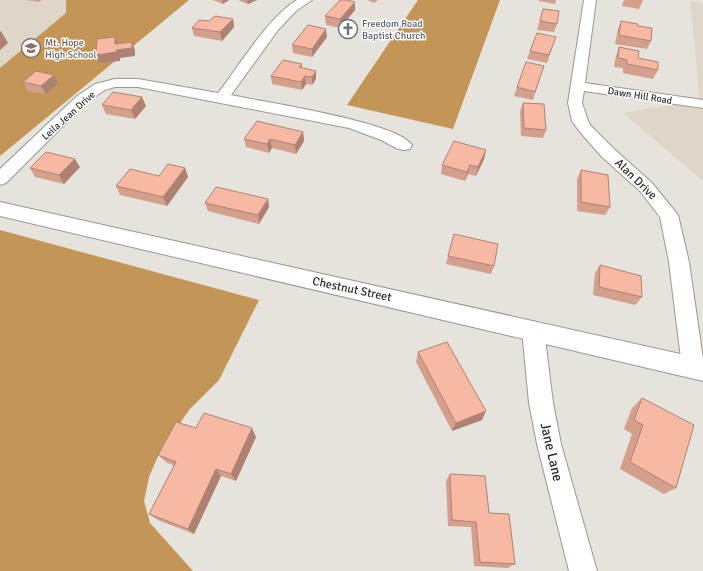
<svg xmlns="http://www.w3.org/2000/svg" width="703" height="571" viewBox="0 0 703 571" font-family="Signika,sans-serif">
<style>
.built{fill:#dfd6ca}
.forest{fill:#c39556}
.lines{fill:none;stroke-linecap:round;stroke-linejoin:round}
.minor-casing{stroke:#9b9792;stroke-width:2}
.tertiary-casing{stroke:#9b9792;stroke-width:2}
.minor{fill:#fff;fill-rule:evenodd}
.tertiary{fill:#fff;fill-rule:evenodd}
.wall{fill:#d49f8d}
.shaded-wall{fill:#ad8273}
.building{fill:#f7b9a4;stroke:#ad8273}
.labels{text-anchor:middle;stroke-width:3;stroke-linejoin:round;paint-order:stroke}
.far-worship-label{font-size:10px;fill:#5b616d;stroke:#fff;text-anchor:start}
.far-education-label{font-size:10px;fill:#785e54;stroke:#fff;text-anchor:start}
.far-street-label{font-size:10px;fill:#312f2d;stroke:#fff}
.street-label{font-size:12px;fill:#312f2d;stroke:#fff}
.near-street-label{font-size:14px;fill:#312f2d;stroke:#fff}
</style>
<rect width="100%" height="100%" fill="#e6e2dc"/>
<path class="built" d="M 0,0 L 126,0 L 0,97 Z
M 690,1 L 703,3 L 703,181 L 623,113 L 670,105 L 699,98 L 695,47 Z"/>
<path class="forest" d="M 66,0 L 189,0 L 0,156 L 0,68 L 66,13 Z
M 418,0 L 500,0 L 453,129 L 347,105 Z
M 0,230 L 259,300 L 219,380 L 189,410 L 159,454 L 149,477 L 144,501 L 150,523 L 193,571 L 0,571 Z"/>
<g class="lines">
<defs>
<path id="minor" d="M 297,0 L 312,0 L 296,11 L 278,30 L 231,95 C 263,102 398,122 412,145 L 410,149 L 404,150 L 398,149 L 381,140 L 349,128 L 138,87 L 115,87 L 105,90 L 87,102 L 6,183 L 0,185 L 0,169 L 77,96 L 95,84 L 115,79 L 138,79 L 218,93 C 239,66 269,16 297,0 Z
M 584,0 L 596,0 L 585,83 L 703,100 L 703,108 L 584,91 L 582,103 L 588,121 L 591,126 L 614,149 L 652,183 L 678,215 L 689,262 L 703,359 L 703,370 L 701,374 L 693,377 L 685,374 L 682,367 L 669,262 L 660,217 L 640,191 L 602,157 L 580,132 L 572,121 L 568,103 Z
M 533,321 L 541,324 L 544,330 L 553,403 L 561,444 L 597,571 L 569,571 L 537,444 L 529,403 L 522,330 L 525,324 Z"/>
<path id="tertiary" d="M 0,202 L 703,359 L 703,381 L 0,216 Z"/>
</defs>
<use href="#minor" class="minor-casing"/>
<use href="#tertiary" class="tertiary-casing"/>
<use href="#minor" class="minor"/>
<use href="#tertiary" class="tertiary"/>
</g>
<path class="wall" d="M 26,0 L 42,0 L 39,2 Z
M 213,0 L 229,0 L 223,4 Z
M 238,0 L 257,0 L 248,4 Z
M 367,0 L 378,0 L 374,3 Z
M 539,0 L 556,0 L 555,4 L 539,1 Z
M 624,0 L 643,0 L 639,9 L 622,6 Z
M 543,9 L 557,24 L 554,32 L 537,30 Z
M 355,10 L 340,28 L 326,25 L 325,16 Z
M 233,19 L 234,27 L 222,41 L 194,36 L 192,28 L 209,21 Z
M 621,21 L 638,26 L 651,41 L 647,49 L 615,44 L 618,29 Z
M 327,37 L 312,57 L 293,53 L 292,45 Z
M 553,45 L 547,63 L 527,59 L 530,51 Z
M 619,47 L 658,70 L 653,79 L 623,73 L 623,68 L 614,67 L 616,56 Z
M 302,64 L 302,68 L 316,79 L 312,85 L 306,84 L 302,90 L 272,84 L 271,76 Z
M 544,66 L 533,100 L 514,96 L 517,87 Z
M 23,82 L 58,84 L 46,94 L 28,91 Z
M 523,103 L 546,130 L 543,138 L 521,136 L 520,111 Z
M 102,105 L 146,106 L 135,119 L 106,114 Z
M 303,132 L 304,141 L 296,154 L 272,148 L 269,153 L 246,147 L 244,139 Z
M 486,150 L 484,159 L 476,176 L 468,174 L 465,181 L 441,174 L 442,165 Z
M 80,167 L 64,184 L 35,177 L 30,168 Z
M 185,168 L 188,177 L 167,206 L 120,195 L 116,186 L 159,176 Z
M 581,170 L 610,207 L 605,215 L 577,211 L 577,179 Z
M 268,199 L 269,207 L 259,224 L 208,211 L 205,203 Z
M 454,234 L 494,266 L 491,274 L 446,264 Z
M 600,265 L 642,297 L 635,305 L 593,295 L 595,273 Z
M 418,352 L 482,420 L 452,431 L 416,362 Z
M 642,398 L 676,488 L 664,494 L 620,469 L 632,434 L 624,429 L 632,408 Z
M 196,428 L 256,437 L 236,481 L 221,476 L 194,534 L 158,520 L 149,514 L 174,466 L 166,462 L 158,455 Z
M 450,474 L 489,513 L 515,564 L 508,568 L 474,566 L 471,527 L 448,526 L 446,481 Z"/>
<path class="shaded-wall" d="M 222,0 L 229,0 L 223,4 Z
M 247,0 L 257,0 L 248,4 Z
M 355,2 L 355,10 L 340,28 L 340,19 Z
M 233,19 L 234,27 L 222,41 L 220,32 Z
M 326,29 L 327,37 L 312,57 L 312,49 Z
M 1,31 L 8,43 L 0,50 L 0,32 Z
M 115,37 L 118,46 L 132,42 L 135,50 L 135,56 L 120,58 L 120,61 L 99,63 L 96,55 L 115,44 Z
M 316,71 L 316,79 L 312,85 L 312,77 Z
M 54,75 L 58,84 L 46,94 L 41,86 Z
M 305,76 L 306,84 L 302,90 L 301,82 Z
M 142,97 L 146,106 L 135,119 L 131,110 Z
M 303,132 L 304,141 L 296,154 L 295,145 Z
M 270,139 L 272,148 L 269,153 L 267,144 Z
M 486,150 L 484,159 L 476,176 L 478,167 Z
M 75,159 L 80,167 L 64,184 L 59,175 Z
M 470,165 L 468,174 L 465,181 L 467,172 Z
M 185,168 L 188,177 L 167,206 L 163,197 Z
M 268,199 L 269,207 L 259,224 L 258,215 Z
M 486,411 L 482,420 L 452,431 L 456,423 Z
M 252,428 L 256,437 L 236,481 L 231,474 Z
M 216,469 L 221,476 L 194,534 L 188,529 Z"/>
<path class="building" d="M 340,0 L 347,0 L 355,2 L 340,19 L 325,16 Z
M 543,9 L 559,11 L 557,24 L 540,21 Z
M 215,16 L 233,19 L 220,32 L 192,28 L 199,20 L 209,21 Z
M 621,21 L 638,24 L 638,26 L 652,28 L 651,41 L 619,35 Z
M 308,25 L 326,29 L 312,49 L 292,45 Z
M 537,33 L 556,37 L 549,55 L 530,51 Z
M 115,37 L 115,44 L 132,42 L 132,48 L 116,50 L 117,52 L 96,55 L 97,39 Z
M 619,47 L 639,51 L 638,58 L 658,62 L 658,70 L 627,64 L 627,60 L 618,58 Z
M 283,60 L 302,64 L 299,67 L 316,71 L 312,77 L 305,76 L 301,82 L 271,76 Z
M 526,62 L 544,66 L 535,92 L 517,87 Z
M 36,71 L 54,75 L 41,86 L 23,82 Z
M 113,92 L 142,97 L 131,110 L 102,105 Z
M 523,103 L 544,104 L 546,130 L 524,128 Z
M 257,121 L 303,132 L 295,145 L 270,139 L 267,144 L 244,139 Z
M 454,141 L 486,150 L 478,167 L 470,165 L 467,172 L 442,165 Z
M 46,152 L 75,159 L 59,175 L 30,168 Z
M 168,164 L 185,168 L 163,197 L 116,186 L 130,169 L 159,176 Z
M 581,170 L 608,175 L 610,207 L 581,202 Z
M 216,187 L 268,199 L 258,215 L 205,203 Z
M 454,234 L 498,244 L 494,266 L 448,256 Z
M 600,265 L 641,276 L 642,297 L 599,287 Z
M 447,342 L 486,411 L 456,423 L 418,352 Z
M 642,398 L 694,425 L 676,488 L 630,462 L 643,425 L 634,420 Z
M 204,413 L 252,428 L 231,474 L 216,469 L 188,529 L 149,514 L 176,462 L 158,455 L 176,422 L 196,428 Z
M 450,474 L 485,476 L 489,513 L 509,514 L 515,564 L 480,562 L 476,522 L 452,520 Z"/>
<defs>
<symbol id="church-ring" viewBox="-11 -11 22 22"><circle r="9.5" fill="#fff" stroke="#6b7280" stroke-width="1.5"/><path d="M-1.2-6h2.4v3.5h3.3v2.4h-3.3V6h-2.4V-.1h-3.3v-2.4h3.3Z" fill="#6b7280"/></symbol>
<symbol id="school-ring" viewBox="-11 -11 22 22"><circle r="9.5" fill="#fff" stroke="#8d6e63" stroke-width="1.5"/><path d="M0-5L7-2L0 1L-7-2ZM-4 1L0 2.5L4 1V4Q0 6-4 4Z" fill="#8d6e63"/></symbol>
</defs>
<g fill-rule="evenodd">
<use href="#church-ring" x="337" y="18" width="22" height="22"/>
<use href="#school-ring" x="20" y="37" width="22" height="22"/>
</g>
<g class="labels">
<g class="far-worship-label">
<text x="362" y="27">Freedom Road<tspan x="362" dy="12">Baptist Church</tspan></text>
</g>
<g class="far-education-label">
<text x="45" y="46">Mt. Hope<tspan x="45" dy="12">High School</tspan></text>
</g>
<g class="far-street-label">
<text transform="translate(640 95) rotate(9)" y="4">Dawn Hill Road</text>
<text transform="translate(68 115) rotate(-42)" y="4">Leila Jean Drive</text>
</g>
<g class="street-label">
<text transform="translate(636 179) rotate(44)" y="4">Alan Drive</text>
<text transform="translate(352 289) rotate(12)" y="4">Chestnut Street</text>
</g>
<g class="near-street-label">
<text transform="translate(552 452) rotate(77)" y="5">Jane Lane</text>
</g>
</g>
</svg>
